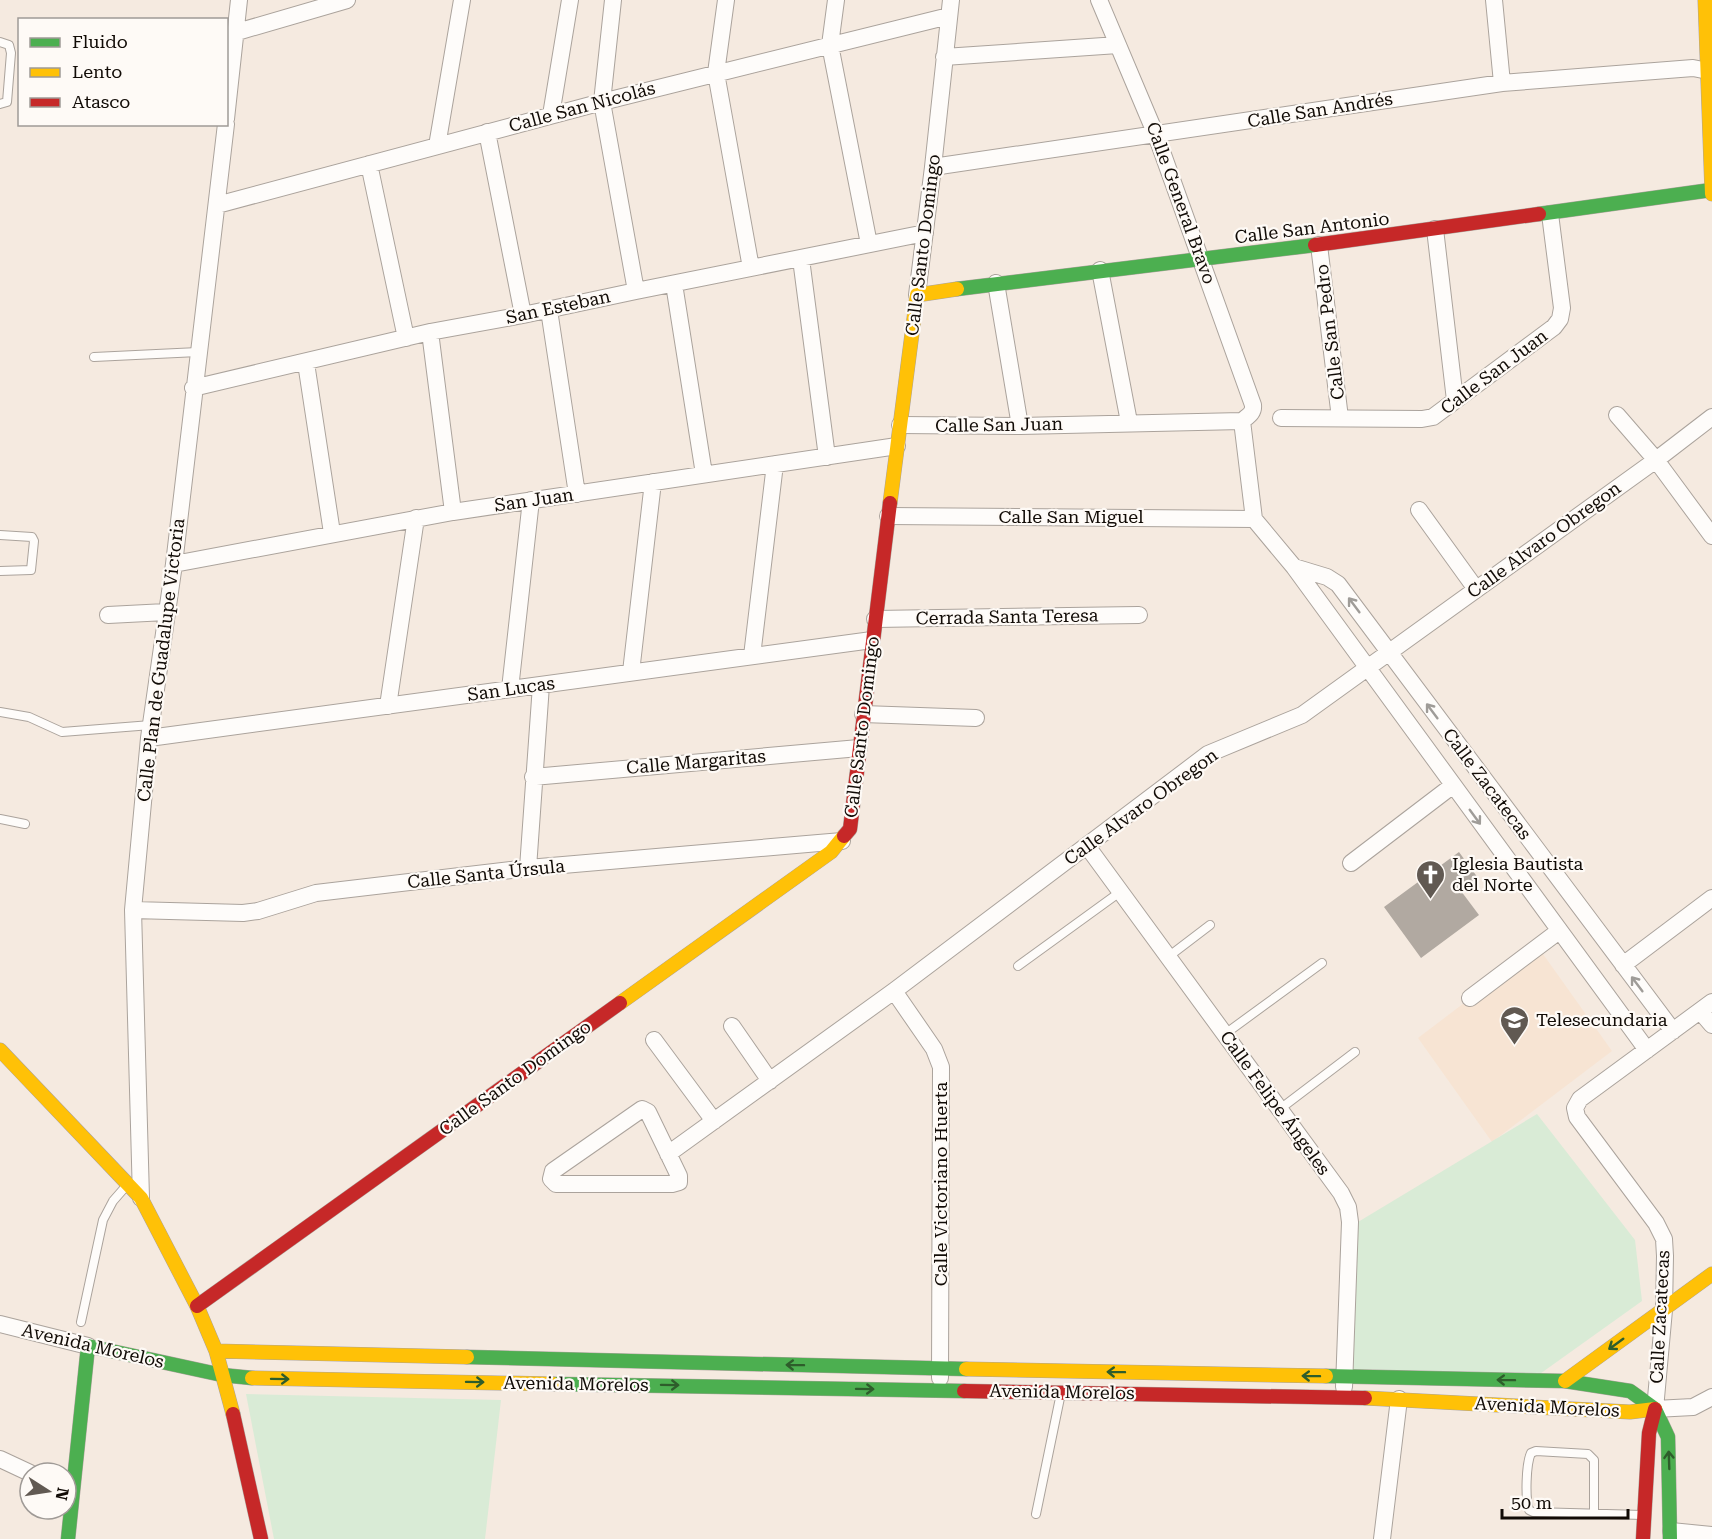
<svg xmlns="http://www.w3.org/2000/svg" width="1712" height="1539" viewBox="0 0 1712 1539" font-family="'Roboto Serif',serif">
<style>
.built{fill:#f7e4d3}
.green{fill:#d9ebd6}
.building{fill:#b1a9a1}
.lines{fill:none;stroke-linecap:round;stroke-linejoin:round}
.lane-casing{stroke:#aba39c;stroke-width:10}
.street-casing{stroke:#aba39c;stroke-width:18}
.fast-casing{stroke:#aba39c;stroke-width:15}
.slow-casing{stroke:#aba39c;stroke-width:15}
.jam-casing{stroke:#aba39c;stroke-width:15}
.lane{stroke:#fefcfa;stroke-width:8}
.street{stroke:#fefcfa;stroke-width:16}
.fast{stroke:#4caf50;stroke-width:14}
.slow{stroke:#ffc107;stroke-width:14}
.jam{stroke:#c62828;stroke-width:14}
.oneway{stroke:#9f9c98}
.oneway2{stroke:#2e5d2b}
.labels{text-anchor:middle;stroke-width:4.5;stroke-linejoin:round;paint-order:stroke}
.street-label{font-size:18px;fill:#110b06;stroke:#fefaf6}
.poi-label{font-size:18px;fill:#110b06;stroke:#fefaf6;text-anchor:start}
</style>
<rect width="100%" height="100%" fill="#f5eae0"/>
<path class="built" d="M 1538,947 L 1612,1051 L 1492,1142 L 1418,1038 Z"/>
<path class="green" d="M 1537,1114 L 1635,1240 L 1642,1301 L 1537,1376 L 1351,1369 L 1353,1225 Z
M 246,1394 L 501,1400 L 485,1539 L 274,1539 Z"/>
<path class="building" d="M 1459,852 L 1478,878 L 1461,891 L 1479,915 L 1421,958 L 1384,907 Z"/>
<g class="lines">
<defs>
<path id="lane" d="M 0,42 L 9,45 L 11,53 L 7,102 L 0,104
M 94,357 L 198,352
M 0,535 L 32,537 L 34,541 L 31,570 L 0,571
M 0,712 L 29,717 L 62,732 L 151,725
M 0,819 L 25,824
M 1168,957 L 1210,925
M 1018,966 L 1120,892
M 1225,1034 L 1322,963
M 1280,1109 L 1355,1052
M 81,1322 L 103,1220 L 113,1201 L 127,1185
M 1594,1513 L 1594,1460 L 1588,1454 L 1536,1451 L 1531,1453 C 1526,1464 1525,1498 1529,1510 L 1533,1512 L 1643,1515
M 1036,1514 L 1061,1393"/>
<path id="street" d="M 613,0 L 602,102 L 636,291
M 726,0 L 716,73 L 751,268
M 836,0 L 830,45 L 869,244
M 1099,0 L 1156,135 L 1253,405 C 1254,413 1248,416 1242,421 L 1254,519 L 1294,567 L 1647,1050
M 1494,0 L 1502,83
M 237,32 L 347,0
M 944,57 L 1118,45
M 551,115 L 570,0
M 226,119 L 239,0
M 487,132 L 523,315
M 437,146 L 462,0
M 369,164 L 406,338
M 933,167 L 1502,83 L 1693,68 L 1708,71
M 217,205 L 602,102 L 949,16
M 1435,229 L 1455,400
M 1319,245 L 1340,418
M 801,259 L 827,457
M 1100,270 L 1129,422
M 996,283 L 1020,426
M 674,284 L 704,474
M 917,295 L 933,167 L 951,0
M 549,310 L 577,494
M 430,332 L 453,512
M 306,363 L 332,533
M 193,388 L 430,332 L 523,315 L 636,291 L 925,233
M 1617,415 L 1656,460 L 1712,536
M 1281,418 L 1422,419 L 1433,417 L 1554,327 L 1560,319 L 1562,308 L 1550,214
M 900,425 L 1020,426 L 1242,421
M 1419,510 L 1476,589
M 888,516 L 1254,519
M 174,564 L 453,512 L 897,446
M 1294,567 L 1327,577 L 1338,584 L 1673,1031
M 108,615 L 166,612
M 875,619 L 1139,615
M 752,656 L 775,464
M 631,672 L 653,482
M 510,689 L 531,500
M 388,706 L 416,518
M 863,714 L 976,718
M 149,738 L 872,640
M 533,777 L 859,748
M 1087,846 L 1341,1193 L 1348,1207 L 1350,1222 L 1344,1387
M 1351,863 L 1452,786
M 528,868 L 541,685
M 133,910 L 243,913 L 258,911 L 316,893 L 528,868 L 842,841
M 1623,965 L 1712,898
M 894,991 L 934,1049 L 941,1067 L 940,1378
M 1470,998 L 1559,931
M 1712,1002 L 1580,1099 L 1575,1108 L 1577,1117 L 1656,1223 L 1664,1239 L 1665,1256 L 1664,1310 L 1655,1409 L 1693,1407 L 1712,1397
M 1700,1011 L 1712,1025
M 732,1026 L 770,1081
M 654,1040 L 714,1121
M 642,1109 L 648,1112 L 679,1176 L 679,1182 L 672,1184 L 556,1184 L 551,1179 L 553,1171 Z
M 668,1154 L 894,991 L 1208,754 L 1302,715 L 1656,460 L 1712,417
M 141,1198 L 133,910 L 149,738 L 174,564 L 226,124
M 0,1324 L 88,1346
M 0,1459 L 30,1473
M 1671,1531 L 1712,1535
M 1382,1539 L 1399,1399"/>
<path id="fast" d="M 1539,214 L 1711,190
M 957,289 L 1315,245
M 467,1357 L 966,1369
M 1326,1376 L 1565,1381 L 1630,1391 L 1655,1409 L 1668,1437 L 1670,1539
M 553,1384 L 964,1391
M 68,1539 L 88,1346 L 222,1375 L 252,1378"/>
<path id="slow" d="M 1705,0 L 1712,194
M 890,503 L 917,295 L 957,289
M 620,1003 L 831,852 L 844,836
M 0,1050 L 141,1198 L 197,1306 L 216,1351 L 233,1414
M 216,1351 L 467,1357
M 966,1369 L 1326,1376
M 252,1378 L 553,1384
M 1565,1381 L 1712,1274
M 1365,1398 L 1630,1412 L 1655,1409"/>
<path id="jam" d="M 1315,245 L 1539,214
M 844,836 L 850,829 L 890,503
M 197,1306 L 620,1003
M 964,1391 L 1365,1398
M 233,1414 L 261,1539
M 1643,1539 L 1649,1433 L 1655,1409"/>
</defs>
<use href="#lane" class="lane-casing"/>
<use href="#street" class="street-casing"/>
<use href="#fast" class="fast-casing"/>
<use href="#slow" class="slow-casing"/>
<use href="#jam" class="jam-casing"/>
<use href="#lane" class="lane"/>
<use href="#street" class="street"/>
<use href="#fast" class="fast"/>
<use href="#slow" class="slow"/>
<use href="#jam" class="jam"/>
</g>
<defs><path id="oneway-shaft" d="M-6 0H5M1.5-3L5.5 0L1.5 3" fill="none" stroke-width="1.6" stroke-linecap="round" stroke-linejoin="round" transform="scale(1.5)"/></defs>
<g class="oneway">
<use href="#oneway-shaft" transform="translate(1354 605) rotate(-127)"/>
<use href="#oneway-shaft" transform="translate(1432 711) rotate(-127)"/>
<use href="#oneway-shaft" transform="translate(1475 817) rotate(54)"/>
<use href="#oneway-shaft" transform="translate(1637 984) rotate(-127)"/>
</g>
<g class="oneway2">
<use href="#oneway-shaft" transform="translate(1616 1344) rotate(144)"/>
<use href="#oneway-shaft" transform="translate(795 1365) rotate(-179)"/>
<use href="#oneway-shaft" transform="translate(1116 1372) rotate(-179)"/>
<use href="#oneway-shaft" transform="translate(1311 1376) rotate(-179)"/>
<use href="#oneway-shaft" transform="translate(280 1379) rotate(1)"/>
<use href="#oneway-shaft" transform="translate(1506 1380) rotate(-179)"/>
<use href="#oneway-shaft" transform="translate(475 1382) rotate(1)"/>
<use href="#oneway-shaft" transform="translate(670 1385) rotate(1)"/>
<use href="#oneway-shaft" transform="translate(865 1389) rotate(1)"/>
<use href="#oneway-shaft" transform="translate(1669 1460) rotate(-92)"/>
</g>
<defs>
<symbol id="church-pin" viewBox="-11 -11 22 30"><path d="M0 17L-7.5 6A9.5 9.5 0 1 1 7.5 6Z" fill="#615952" stroke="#fefaf6"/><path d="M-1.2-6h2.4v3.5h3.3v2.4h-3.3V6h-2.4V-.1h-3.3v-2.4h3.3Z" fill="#fff"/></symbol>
<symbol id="school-pin" viewBox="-11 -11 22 30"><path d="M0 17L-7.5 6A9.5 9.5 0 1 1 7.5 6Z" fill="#615952" stroke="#fefaf6"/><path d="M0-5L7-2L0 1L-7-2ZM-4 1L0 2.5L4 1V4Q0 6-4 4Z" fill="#fff"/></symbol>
</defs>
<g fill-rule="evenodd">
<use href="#church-pin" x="1414" y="858" width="33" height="45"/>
<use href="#school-pin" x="1498" y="1004" width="33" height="45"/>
</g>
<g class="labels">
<g class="street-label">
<text transform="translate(582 107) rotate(-15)" y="6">Calle San Nicolás</text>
<text transform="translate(1320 110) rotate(-9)" y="6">Calle San Andrés</text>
<text transform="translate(1181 203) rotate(70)" y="6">Calle General Bravo</text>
<text transform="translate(1312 228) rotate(-7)" y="6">Calle San Antonio</text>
<text transform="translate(923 245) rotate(-83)" y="6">Calle Santo Domingo</text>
<text transform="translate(558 307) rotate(-12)" y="6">San Esteban</text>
<text transform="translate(1330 332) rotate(-97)" y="6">Calle San Pedro</text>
<text transform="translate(1494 372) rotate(-37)" y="6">Calle San Juan</text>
<text transform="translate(999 425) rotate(-1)" y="6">Calle San Juan</text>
<text transform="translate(534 500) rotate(-8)" y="6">San Juan</text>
<text x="1071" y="523">Calle San Miguel</text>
<text transform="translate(1544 540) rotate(-36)" y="6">Calle Alvaro Obregon</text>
<text transform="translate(1007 617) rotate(-1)" y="6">Cerrada Santa Teresa</text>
<text transform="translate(161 660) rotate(-83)" y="6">Calle Plan de Guadalupe Victoria</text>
<text transform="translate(511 689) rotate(-8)" y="6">San Lucas</text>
<text transform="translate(862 727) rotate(-83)" y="6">Calle Santo Domingo</text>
<text transform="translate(696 762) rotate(-5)" y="6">Calle Margaritas</text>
<text transform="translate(1487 784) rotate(53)" y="6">Calle Zacatecas</text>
<text transform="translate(1141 807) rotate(-36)" y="6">Calle Alvaro Obregon</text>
<text transform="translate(486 874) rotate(-6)" y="6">Calle Santa Úrsula</text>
<text transform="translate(515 1078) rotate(-36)" y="6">Calle Santo Domingo</text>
<text transform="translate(1275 1103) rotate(54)" y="6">Calle Felipe Ángeles</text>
<text transform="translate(941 1184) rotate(-90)" y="6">Calle Victoriano Huerta</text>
<text transform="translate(1660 1317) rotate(-87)" y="6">Calle Zacatecas</text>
<text transform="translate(93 1346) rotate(13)" y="6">Avenida Morelos</text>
<text transform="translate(576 1384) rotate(1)" y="6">Avenida Morelos</text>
<text transform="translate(1062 1392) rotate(1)" y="6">Avenida Morelos</text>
<text transform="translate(1547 1407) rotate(3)" y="6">Avenida Morelos</text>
</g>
<g class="poi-label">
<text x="1452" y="870">Iglesia Bautista<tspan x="1452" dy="21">del Norte</tspan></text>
<text x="1536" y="1026">Telesecundaria</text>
</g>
</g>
<rect x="18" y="18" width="210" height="108" fill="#fefaf6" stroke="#9f9a96" stroke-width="1.5"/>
<rect x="30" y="38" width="30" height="9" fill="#4caf50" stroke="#9f9a96" stroke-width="1.5"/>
<text x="72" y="48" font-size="18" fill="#110b06">Fluido</text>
<rect x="30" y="68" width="30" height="9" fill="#ffc107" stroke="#9f9a96" stroke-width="1.5"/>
<text x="72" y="78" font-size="18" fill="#110b06">Lento</text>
<rect x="30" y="98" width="30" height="9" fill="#c62828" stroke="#9f9a96" stroke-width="1.5"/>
<text x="72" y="108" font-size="18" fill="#110b06">Atasco</text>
<g transform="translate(48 1491) rotate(102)"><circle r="28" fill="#fefaf6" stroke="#9f9a96" stroke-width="1.5"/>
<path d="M0-4.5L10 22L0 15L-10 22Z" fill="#615952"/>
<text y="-9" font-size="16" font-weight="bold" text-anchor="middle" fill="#110b06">N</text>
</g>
<path d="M1502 1509v9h126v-9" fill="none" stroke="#110b06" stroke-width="3"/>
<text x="1511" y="1509" font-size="18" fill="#110b06" stroke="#fefaf6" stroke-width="4.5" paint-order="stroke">50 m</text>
</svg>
